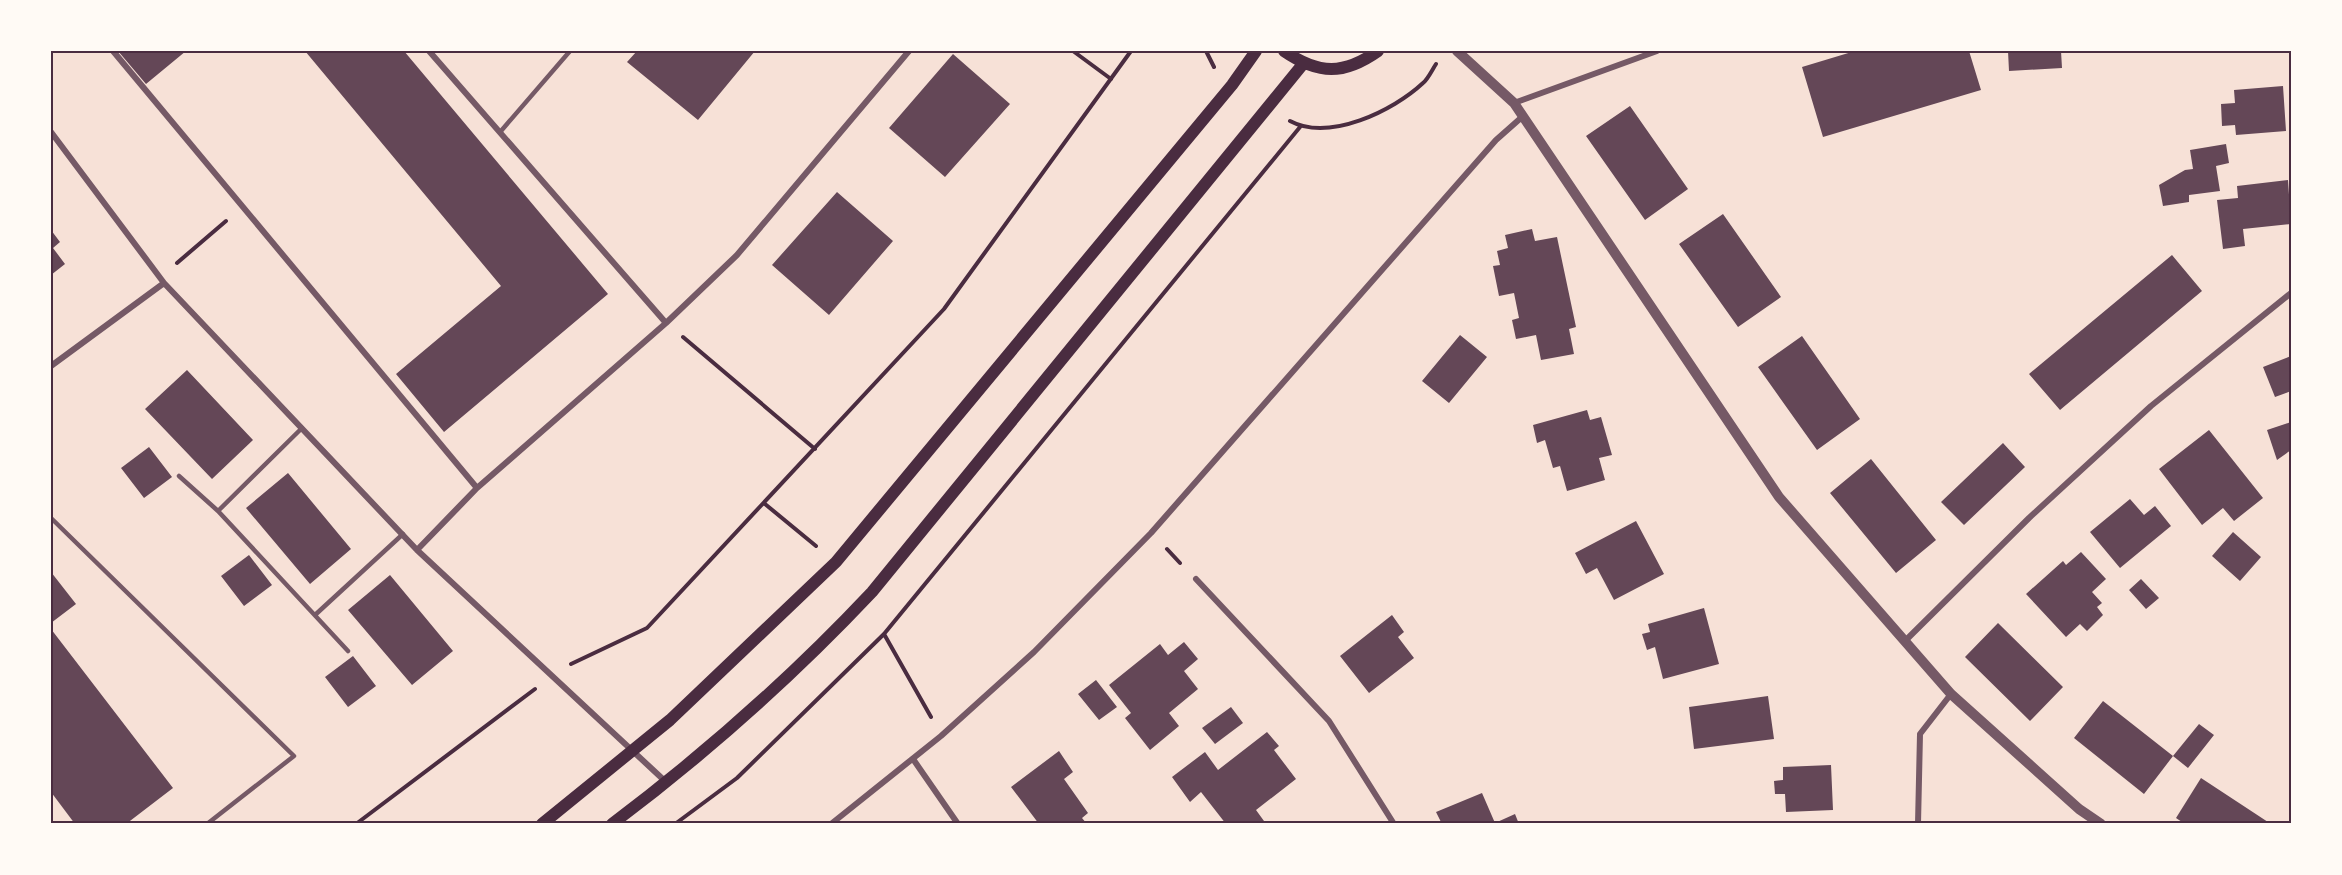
<svg xmlns="http://www.w3.org/2000/svg" width="2342" height="875" viewBox="0 0 2342 875" font-family="Lora,serif">
<style>
.building{fill:#644757}
.lines{fill:none;stroke-linecap:round;stroke-linejoin:round}
.path{stroke:#4a2c40;stroke-width:4}
.service{stroke:#755966;stroke-width:4.5}
.minor{stroke:#755966;stroke-width:6}
.tertiary{stroke:#755966;stroke-width:10}
.secondary{stroke:#4a2c40;stroke-width:12}
.neatline{fill:none;stroke:#4a2c40;stroke-width:2}
</style>
<rect width="100%" height="100%" fill="#f7e1d7"/>
<path class="building" d="M 118,51 L 186,51 L 146,84 Z
M 305,51 L 404,51 L 608,294 L 444,432 L 396,374 L 501,286 Z
M 637,51 L 755,51 L 698,120 L 627,62 Z
M 1855,51 L 1969,51 L 1981,90 L 1823,137 L 1802,67 Z
M 2008,51 L 2061,51 L 2062,68 L 2009,71 Z
M 953,54 L 1010,104 L 945,177 L 889,128 Z
M 2283,86 L 2286,131 L 2236,135 L 2235,125 L 2222,126 L 2221,104 L 2235,103 L 2234,90 Z
M 1630,106 L 1688,189 L 1645,220 L 1586,136 Z
M 2226,144 L 2229,163 L 2216,166 L 2220,191 L 2189,195 L 2189,202 L 2163,206 L 2159,185 L 2185,170 L 2193,169 L 2190,150 Z
M 2288,180 L 2291,224 L 2243,229 L 2245,246 L 2223,249 L 2217,200 L 2238,198 L 2237,186 Z
M 837,192 L 893,241 L 829,315 L 772,265 Z
M 1723,214 L 1781,297 L 1738,327 L 1679,244 Z
M 1532,229 L 1535,241 L 1557,237 L 1576,327 L 1569,329 L 1574,354 L 1541,360 L 1536,335 L 1516,339 L 1512,320 L 1519,318 L 1514,293 L 1499,296 L 1493,266 L 1500,265 L 1497,251 L 1508,248 L 1505,235 Z
M 51,230 L 60,242 L 53,248 L 65,264 L 51,275 Z
M 2172,255 L 2202,291 L 2060,410 L 2029,374 Z
M 1460,335 L 1487,357 L 1449,403 L 1422,381 Z
M 1802,336 L 1860,419 L 1817,450 L 1758,367 Z
M 2291,356 L 2291,391 L 2275,397 L 2263,367 Z
M 187,370 L 253,440 L 212,479 L 145,409 Z
M 1587,410 L 1590,420 L 1601,417 L 1612,455 L 1599,458 L 1605,480 L 1567,491 L 1560,466 L 1553,468 L 1545,440 L 1537,443 L 1533,425 Z
M 2291,422 L 2291,450 L 2277,460 L 2267,430 Z
M 2209,430 L 2263,498 L 2234,521 L 2223,508 L 2202,525 L 2159,469 Z
M 2003,443 L 2025,467 L 1964,525 L 1941,502 Z
M 149,447 L 172,477 L 144,498 L 121,468 Z
M 1871,459 L 1936,540 L 1896,573 L 1830,493 Z
M 288,473 L 351,549 L 310,584 L 246,508 Z
M 2130,499 L 2144,515 L 2155,506 L 2171,526 L 2120,568 L 2090,532 Z
M 1636,521 L 1664,574 L 1614,600 L 1597,568 L 1586,574 L 1575,553 Z
M 2233,532 L 2261,557 L 2240,581 L 2212,556 Z
M 2081,552 L 2106,579 L 2092,592 L 2102,603 L 2097,607 L 2103,615 L 2087,631 L 2080,624 L 2066,637 L 2026,594 L 2063,561 L 2066,565 Z
M 249,555 L 272,585 L 244,606 L 221,576 Z
M 51,572 L 76,604 L 51,623 Z
M 390,575 L 453,651 L 412,685 L 348,610 Z
M 2141,579 L 2159,598 L 2146,609 L 2129,590 Z
M 1704,608 L 1719,664 L 1663,679 L 1655,647 L 1647,650 L 1642,634 L 1650,632 L 1648,624 Z
M 1392,615 L 1404,632 L 1398,637 L 1414,658 L 1369,693 L 1340,656 Z
M 1998,623 L 2063,687 L 2030,721 L 1965,657 Z
M 51,629 L 173,788 L 126,824 L 75,824 L 51,792 Z
M 1184,642 L 1198,659 L 1184,671 L 1198,689 L 1169,713 L 1179,726 L 1150,750 L 1125,718 L 1131,713 L 1109,685 L 1160,644 L 1168,655 Z
M 353,656 L 376,686 L 348,707 L 325,677 Z
M 1096,680 L 1117,707 L 1099,720 L 1078,694 Z
M 1768,696 L 1774,739 L 1694,749 L 1689,707 Z
M 2103,701 L 2173,756 L 2144,794 L 2074,738 Z
M 1231,707 L 1243,723 L 1215,744 L 1202,728 Z
M 2199,724 L 2214,735 L 2188,768 L 2173,756 Z
M 1267,732 L 1279,746 L 1274,750 L 1296,779 L 1256,810 L 1264,821 L 1260,824 L 1226,824 L 1201,792 L 1190,802 L 1172,777 L 1205,752 L 1218,770 Z
M 1059,751 L 1073,772 L 1064,779 L 1088,813 L 1082,818 L 1087,824 L 1039,824 L 1011,787 Z
M 1831,765 L 1833,810 L 1786,812 L 1785,794 L 1775,794 L 1774,781 L 1783,780 L 1783,767 Z
M 2201,778 L 2271,824 L 2185,824 L 2176,818 Z
M 1482,793 L 1495,823 L 1515,814 L 1519,824 L 1442,824 L 1436,812 Z"/>
<g class="lines">
<path class="path" d="M 1073,51 L 1111,79
M 1206,51 L 1214,67
M 1290,121 C 1329,142 1393,111 1423,83 C 1428,79 1432,70 1436,64
M 177,263 L 226,221
M 683,337 L 815,449
M 765,504 L 816,546
M 1167,549 L 1180,563
M 884,634 L 931,717
M 571,664 L 647,628 L 944,309 L 1131,51
M 356,824 L 535,689
M 675,824 L 737,778 L 884,634 L 1300,127"/>
<path class="service" d="M 501,131 L 570,51
M 179,476 L 218,511 L 348,651
M 218,511 L 302,428
M 51,518 L 294,756 L 207,824
M 315,615 L 403,534"/>
<path class="minor" d="M 113,51 L 477,488
M 429,51 L 666,323
M 1514,103 L 1657,51
M 51,132 L 164,283 L 417,550 L 666,782
M 51,366 L 164,283
M 417,550 L 477,488 L 666,323 L 737,255 L 909,51
M 1196,579 L 1329,721 L 1394,824
M 1905,641 L 2029,518 L 2151,406 L 2291,293
M 913,759 L 958,824
M 831,824 L 941,736 L 1034,652 L 1151,533 L 1496,140 L 1522,117
M 1918,824 L 1920,734 L 1951,694"/>
<path class="tertiary" d="M 1457,51 L 1514,103 L 1779,497 L 1951,694 L 2079,809 L 2101,824"/>
<path class="secondary" d="M 1284,51 C 1319,75 1344,75 1378,51
M 542,824 L 670,720 L 836,562 L 1232,85 L 1256,51
M 612,824 C 705,754 792,677 872,592 L 1303,64"/>
</g>
<rect width="2342" height="875" fill="none" stroke="#fffaf5" stroke-width="105"/>
<rect x="52" y="52" width="2238" height="770" class="neatline"/>
</svg>
